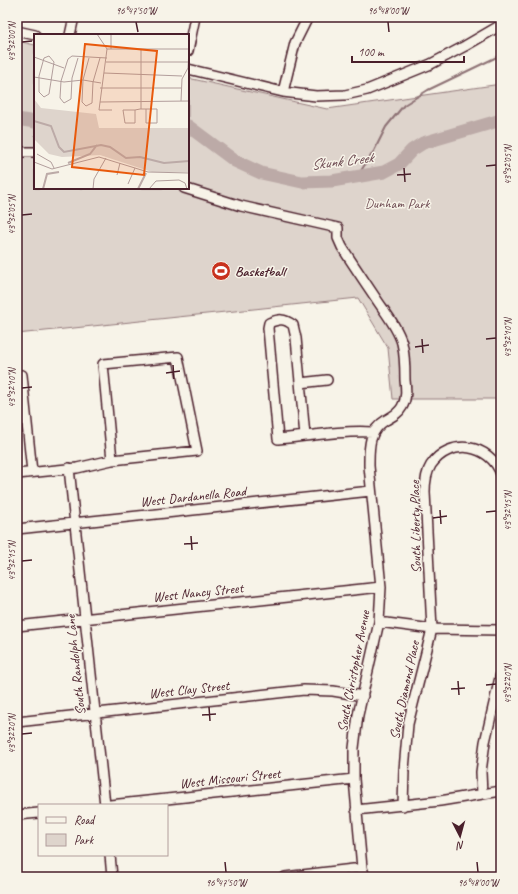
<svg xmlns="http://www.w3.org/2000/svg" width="518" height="894" viewBox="0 0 518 894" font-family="Caveat,sans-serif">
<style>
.green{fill:#ded4cc;stroke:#947a7c}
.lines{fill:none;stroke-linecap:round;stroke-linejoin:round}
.stream{stroke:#8e7275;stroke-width:2}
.river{stroke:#bcaaa7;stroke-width:13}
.minor-casing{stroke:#4a1f2b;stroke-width:12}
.minor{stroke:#f7f3e8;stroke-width:9}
.ticks{fill:none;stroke:#4a1f2b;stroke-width:1.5}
.labels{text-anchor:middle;stroke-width:3;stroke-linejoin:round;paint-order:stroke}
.park-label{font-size:14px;fill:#6f4c53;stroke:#f7f3e8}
.poi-label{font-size:14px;font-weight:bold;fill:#4a1f2b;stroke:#f7f3e8;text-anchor:start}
.street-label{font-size:14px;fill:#4a1f2b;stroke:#f7f3e8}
.water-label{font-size:15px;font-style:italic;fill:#6c4950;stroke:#f7f3e8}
.inset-river{fill:none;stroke:#bcaaa7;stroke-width:2}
.inset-road{fill:none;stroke:#b29e9c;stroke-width:1}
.view{fill:#e8590c;fill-opacity:0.15;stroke:#e8590c;stroke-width:2}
.inset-edge{fill:none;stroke:#4a1f2b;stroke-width:2}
.neatline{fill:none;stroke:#4a1f2b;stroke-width:1.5}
.ticks-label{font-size:10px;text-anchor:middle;fill:#4a1f2b}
</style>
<rect width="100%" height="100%" fill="#f7f3e8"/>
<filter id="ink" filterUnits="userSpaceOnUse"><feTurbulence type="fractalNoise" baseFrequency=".025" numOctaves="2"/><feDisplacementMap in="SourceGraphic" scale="8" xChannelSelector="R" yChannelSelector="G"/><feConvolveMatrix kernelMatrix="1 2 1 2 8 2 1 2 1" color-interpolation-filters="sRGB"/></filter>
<g filter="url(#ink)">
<path class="green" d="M 17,41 L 35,45 L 35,188 L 188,188 L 188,78 L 327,109 L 501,84 L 501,399 L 393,399 L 388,348 L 358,298 L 17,334 Z"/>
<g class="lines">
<path class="stream" d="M 356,178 L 374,151 L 386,127 L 404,105 L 428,90 L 501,55"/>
<path class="river" d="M 17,119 L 35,122
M 188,126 L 235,161 L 261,173 L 302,182 L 332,181 L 384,172 L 399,164 L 412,150 L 423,143 L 501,120"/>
<defs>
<path id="minor" d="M 17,31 L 35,35
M 70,35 L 74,17
M 188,51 L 195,17
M 188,69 L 283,92 L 316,96 L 345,95 L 367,90 L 431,64 L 465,46 L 501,25
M 283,92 L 295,43 L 308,17
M 17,152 L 35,152
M 184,188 L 241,206 L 338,228 L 338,238 L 342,247 C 354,266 367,285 379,303 C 388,316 398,329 402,343 C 405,355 405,368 405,380 C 406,389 407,399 402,407 C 398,414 393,416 386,420 C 368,431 369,448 369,466 L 381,587 L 379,622 L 358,715 L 354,748 L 354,779 L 362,868 L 365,877
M 178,357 L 197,451 L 112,460 L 103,364 Z
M 17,375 L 22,375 L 32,472
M 300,383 L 327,380
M 305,436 L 296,338 L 293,325 C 284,318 279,319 269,323 L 268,328 L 278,439 C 309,436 342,430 373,432
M 69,468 L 105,805
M 17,474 L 77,468 L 112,460
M 17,529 L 371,491
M 379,622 L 432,629 L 501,630
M 17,626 L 381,587
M 17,722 L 304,690 L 333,691 L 363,696
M 482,794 L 481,772 L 485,742 L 501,673
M 110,805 L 354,779
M 403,806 L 404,770 L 408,724 L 432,629 L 425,492 C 425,483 426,473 431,465 C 450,437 490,444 501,474
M 356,810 L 440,801 L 501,791
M 17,815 L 39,813
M 110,855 L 112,877
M 285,877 L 362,868"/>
</defs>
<use href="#minor" class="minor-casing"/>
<use href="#minor" class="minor"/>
</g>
</g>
<path class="ticks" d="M 136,22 L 138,32M 388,22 L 389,32M 22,42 L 32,41M 486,166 L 496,165M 404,168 L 405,182M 397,175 L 411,174M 22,215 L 32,214M 422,339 L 423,353M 486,339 L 496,338M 415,347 L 429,345M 173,365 L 174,379M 166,373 L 180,371M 22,388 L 32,387M 440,510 L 441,524M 486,512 L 496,511M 433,518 L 447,516M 191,536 L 192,550M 184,544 L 198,543M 22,561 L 32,560M 458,681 L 459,695M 486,685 L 496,684M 451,689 L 465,688M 209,707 L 210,721M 202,715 L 216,714M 22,734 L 32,733M 225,862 L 226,872M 477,862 L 478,872"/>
<defs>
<symbol id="stadium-disc" viewBox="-11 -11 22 22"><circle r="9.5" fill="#c8321e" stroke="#f7f3e8"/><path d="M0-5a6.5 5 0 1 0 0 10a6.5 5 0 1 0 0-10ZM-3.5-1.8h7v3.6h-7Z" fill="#fff"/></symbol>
</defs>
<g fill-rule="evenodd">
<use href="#stadium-disc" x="210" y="260" width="22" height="22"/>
</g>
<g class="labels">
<g class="park-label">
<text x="397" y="208">Dunham Park</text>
</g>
<g class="poi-label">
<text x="235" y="276">Basketball</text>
</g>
<g class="street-label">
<text transform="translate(193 496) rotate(-6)" y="5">West Dardanella Road</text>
<text transform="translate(415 527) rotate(-91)" y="5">South Liberty Place</text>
<text transform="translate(198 592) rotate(-6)" y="5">West Nancy Street</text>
<text transform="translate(75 665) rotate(-96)" y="5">South Randolph Lane</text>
<text transform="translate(353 671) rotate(-79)" y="5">South Christopher Avenue</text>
<text transform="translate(189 689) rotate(-6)" y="5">West Clay Street</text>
<text transform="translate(404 690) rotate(-78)" y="5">South Diamond Place</text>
<text transform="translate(230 778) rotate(-6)" y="5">West Missouri Street</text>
</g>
<g class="water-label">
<text transform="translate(342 161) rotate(-7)" y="5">Skunk Creek</text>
</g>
</g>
<g transform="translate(34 34)">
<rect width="155" height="155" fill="#f7f3e8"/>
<path d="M 0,65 L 7,74 L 62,80 L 65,94 L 155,94 L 155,138 L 118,138 L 66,121 L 28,123 L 15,120 L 0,105 Z" fill="#ded4cc"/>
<path class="inset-river" d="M 0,87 L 17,92 L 25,113 L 30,118 L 67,111 L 76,113 L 92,124 L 106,123 L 130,129 L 155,127M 34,129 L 56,120 L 63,111M 9,155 L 13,140 L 25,138M 104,155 L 112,139"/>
<path class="inset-road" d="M 63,0 L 73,15 L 65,76 L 78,76M 77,0 L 77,15M 73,15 L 155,15M 107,15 L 107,75M 15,22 L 20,28 L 15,60 L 10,63 L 5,58 L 5,42 L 10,24 ZM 0,23 L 30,34M 44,24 L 38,44 L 37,65 L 30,69 L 26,64 L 27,47 L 34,25 L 38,22 L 73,24M 55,24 L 49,46 L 48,68 L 52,72 L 58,69 L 59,48 L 66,24M 72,28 L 155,28M 70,39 L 148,42M 0,43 L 30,48 L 49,46 L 67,49M 66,54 L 147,54M 147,67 L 148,45 L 154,34 L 155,15M 66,68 L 155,67M 89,76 L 101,76 L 101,89 L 91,89 ZM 101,76 L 106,75 L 123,75 L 123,89 L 112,89 L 112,75M 3,120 L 17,128 L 20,134M 0,128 L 18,135 L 65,123 L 114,138 L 155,139M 83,141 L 86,129M 94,150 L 101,134M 59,155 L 60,145 L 72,124M 115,155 L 122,147 L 145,146 L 151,149 L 153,155"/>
<path class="view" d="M 51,10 L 123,17 L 110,141 L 38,133 Z"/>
<rect width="155" height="155" class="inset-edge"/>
</g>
<rect width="518" height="894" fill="none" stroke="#f7f3e8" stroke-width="44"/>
<rect x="38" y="804" width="130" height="52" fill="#f7f3e8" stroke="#b29e9c"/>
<rect x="46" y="817" width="20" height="6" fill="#f7f3e8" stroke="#b29e9c"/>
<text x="74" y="824" font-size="12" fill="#4a1f2b">Road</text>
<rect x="46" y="834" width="20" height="12" fill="#ded4cc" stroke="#b29e9c"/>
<text x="74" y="844" font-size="12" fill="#4a1f2b">Park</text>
<g transform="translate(460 836) rotate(174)" stroke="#f7f3e8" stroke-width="3" paint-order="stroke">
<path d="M0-3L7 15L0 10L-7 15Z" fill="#4a1f2b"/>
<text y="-6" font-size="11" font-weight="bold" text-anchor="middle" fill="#4a1f2b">N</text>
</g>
<path d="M352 56v6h112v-6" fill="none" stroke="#4a1f2b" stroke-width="2"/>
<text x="358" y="56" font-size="12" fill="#4a1f2b" stroke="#f7f3e8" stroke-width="3" paint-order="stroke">100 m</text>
<rect x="22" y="22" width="474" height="850" class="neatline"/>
<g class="ticks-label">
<text x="136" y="14">96°47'50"W</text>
<text x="388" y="14">96°48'00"W</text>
<text transform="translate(11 42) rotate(-90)" y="4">43°32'00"N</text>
<text transform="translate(507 165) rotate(-90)" y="4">43°32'05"N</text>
<text transform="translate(11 215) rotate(-90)" y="4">43°32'05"N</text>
<text transform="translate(507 338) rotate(-90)" y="4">43°32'10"N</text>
<text transform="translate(11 388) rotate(-90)" y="4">43°32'10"N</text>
<text transform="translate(507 511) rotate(-90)" y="4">43°32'15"N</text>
<text transform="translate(11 561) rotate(-90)" y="4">43°32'15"N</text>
<text transform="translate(507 684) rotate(-90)" y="4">43°32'20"N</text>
<text transform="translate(11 734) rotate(-90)" y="4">43°32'20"N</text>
<text x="226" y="886">96°47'50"W</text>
<text x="478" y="886">96°48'00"W</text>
</g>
</svg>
